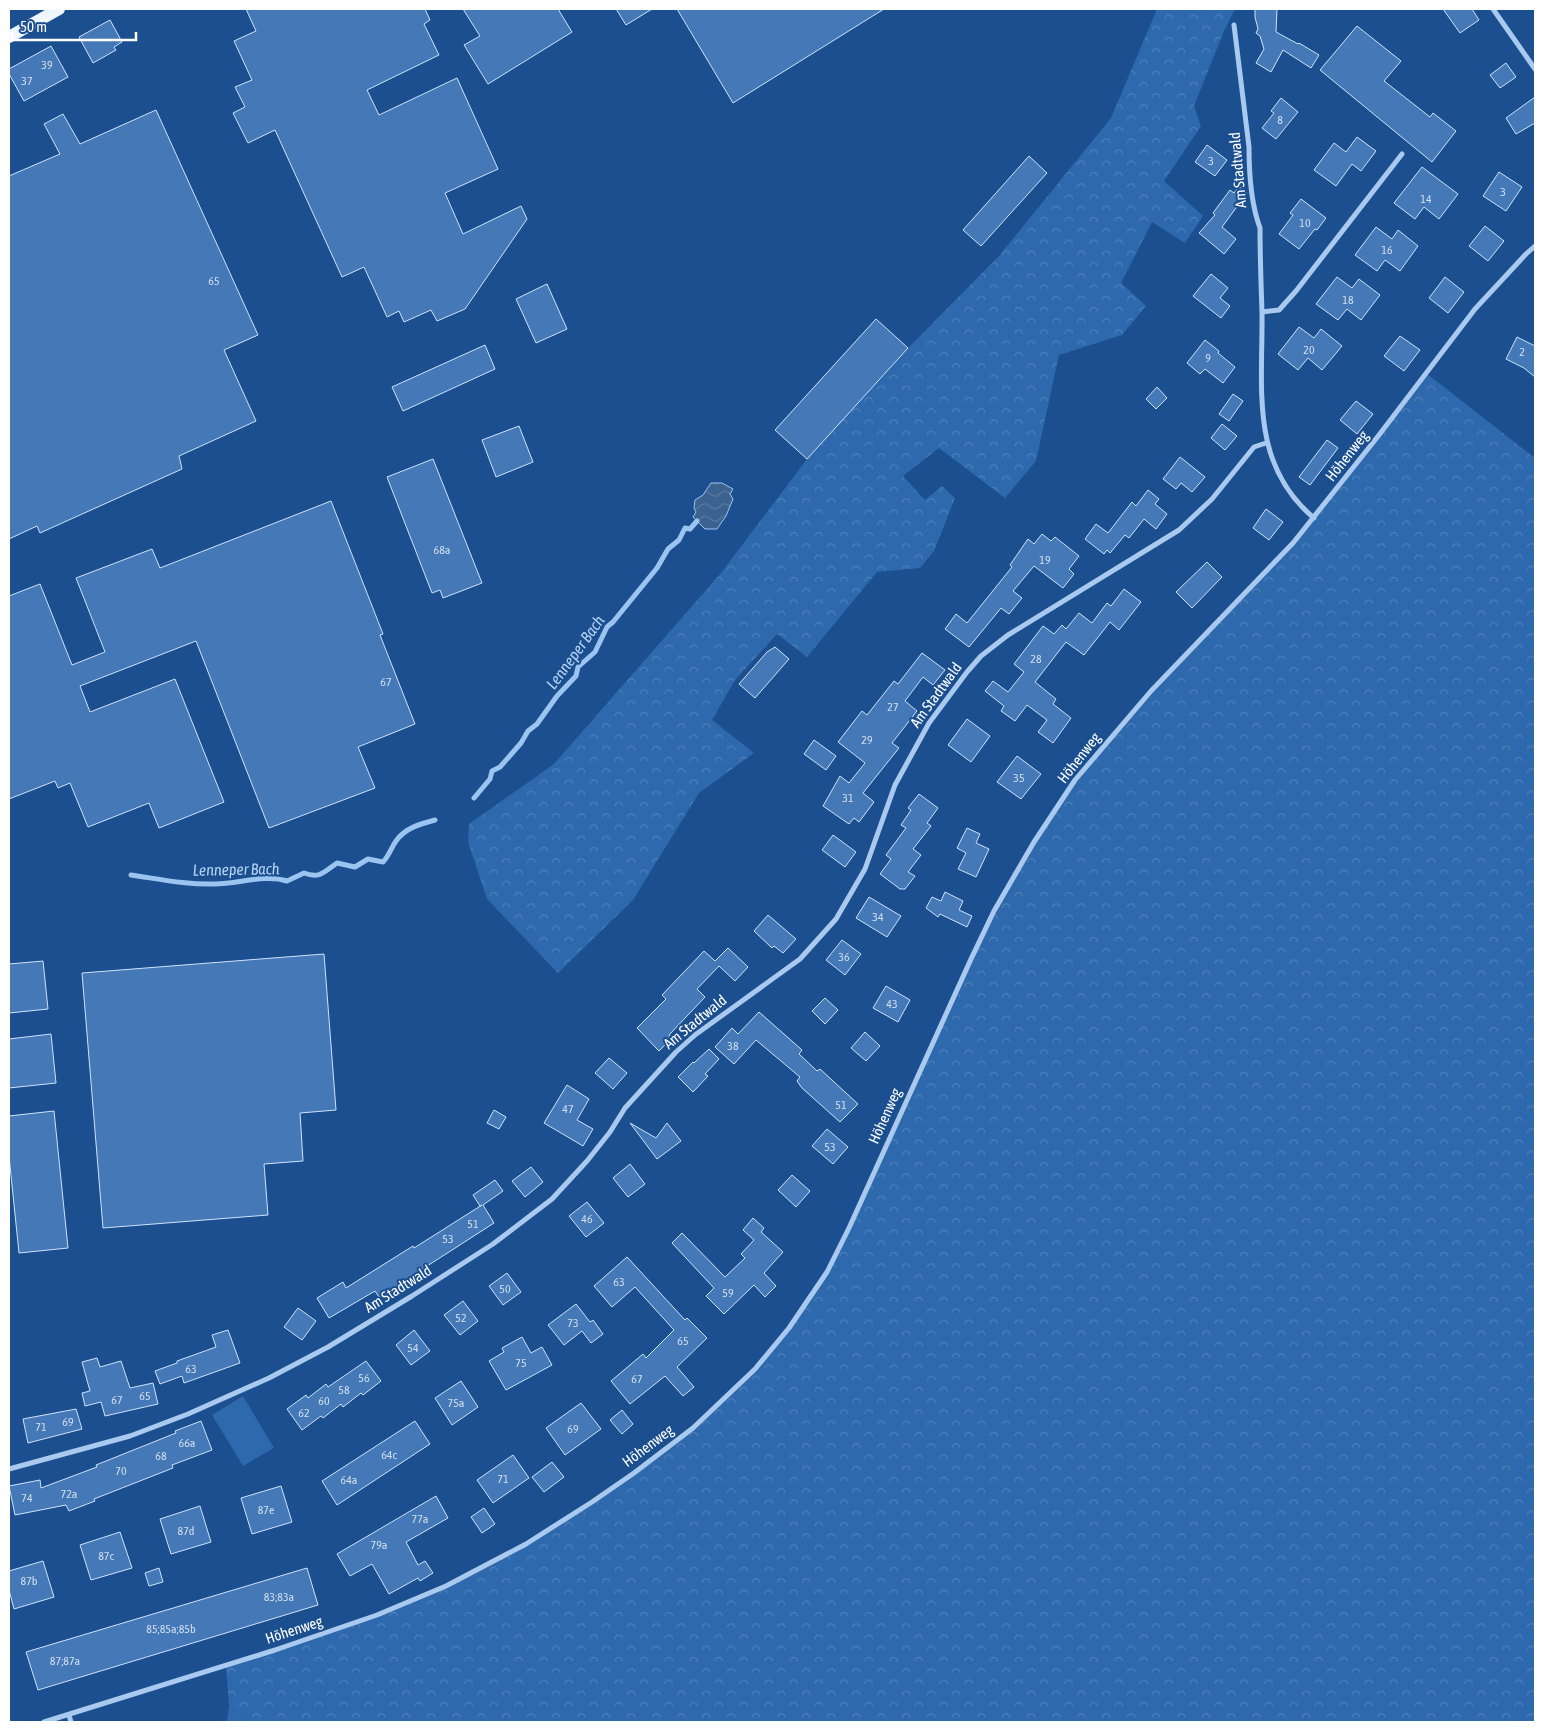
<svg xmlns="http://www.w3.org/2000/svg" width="1544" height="1731" font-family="'Asap Condensed',sans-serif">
<defs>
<pattern id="forest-crowns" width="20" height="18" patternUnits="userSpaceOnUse" patternTransform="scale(1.25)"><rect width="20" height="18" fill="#2e69ad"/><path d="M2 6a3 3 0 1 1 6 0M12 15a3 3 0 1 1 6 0" fill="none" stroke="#4d80b9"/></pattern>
<pattern id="water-waves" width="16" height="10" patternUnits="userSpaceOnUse" patternTransform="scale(1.25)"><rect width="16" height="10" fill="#3c6290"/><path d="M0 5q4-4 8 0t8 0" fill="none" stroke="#597aa1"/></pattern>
</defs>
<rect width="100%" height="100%" fill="#1b4f8f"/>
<path fill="#2e69ad" d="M243,1396l31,52 -31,18 -31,-51z
M229,1706l20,16h-22z"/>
<path fill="url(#forest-crowns)" d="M1157,9h78l-11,22 -30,75 7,20 -37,55 39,35 -18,27 -33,-21 -31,61 25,23 -24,29 -63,20 -23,106 -31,37 -66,-50 -36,28 22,24 17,-14 13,12 -21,53 -14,17 -43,4 -70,85 -30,-23 -42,46 -23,40 42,33 -55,40 -66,107 -75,73 -71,-74 -19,-57 1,-18 85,-60 167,-191 86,-114 101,-111 91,-92 112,-138z
M1426,373l109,85v1264h-1286l-20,-16 -3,-40 113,-37 107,-43 115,-63 132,-95 62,-59 34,-41 34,-49 148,-320 63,-117 41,-62 40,-47 178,-190z"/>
<path fill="url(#water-waves)" stroke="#9cc4f0" d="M711,483h11l11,6 -3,5 3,5 -7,17 -9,13h-12l-12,-12 3,-5 -2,-4 1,-8 8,-5z"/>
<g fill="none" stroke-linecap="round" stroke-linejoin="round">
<path stroke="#9cc4f0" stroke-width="5" d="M474,798l16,-19 2,-8 8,-4 21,-24 7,-12 9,-7 20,-28 19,-20 2,-9 17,-15 12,-25 6,-5 44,-54 11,-19 11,-9 6,-12 5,1 7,-8
M131,875c28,4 56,10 84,9 23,0 50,-10 72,-3l17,-8c16,6 20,-1 33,-10l18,4 13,-8 15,3c6,-6 8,-14 13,-21 9,-13 24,-17 39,-21"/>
</g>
<path fill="#4478b7" stroke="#cfe3fa" d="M246,9h179l5,11 -6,4 15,31 -72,35 12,25 78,-37 41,91 -53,24 18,41 58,-28 6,13 -62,90 -28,12 -6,-11 -27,12 -5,-11 -12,6 -23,-50 -22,10 -67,-147 -27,13 -15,-30 12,-6 -10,-20 17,-7 -18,-39 22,-10z
M463,9h95l14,23 -84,52 -24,-39 16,-9z
M616,9h36l-26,16z
M677,9h207l-151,94z
M1255,9h22l-1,23 22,12 1,-1 20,12 -8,13 -28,-18 -12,22 -15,-9 8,-14 -4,-13 -4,-3 2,-4 -3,-12z
M1443,9h29l7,11 -19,13z
M110,20l12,22 -8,5 2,3 -23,13 -14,-26z
M1357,26l44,35 -17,20 46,36 3,-4 23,18 -24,31 -112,-92z
M51,46l17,31 -44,24 -15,-27v-5z
M1506,63l10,14 -16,11 -10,-13z
M1535,97v26l-19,11 -10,-16z
M1281,98l17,14 -22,27 -14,-11 12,-15 -3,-2z
M156,110l102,225 -34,15 32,71 -77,35 3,13 -142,64 -3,-7 -28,13v-363l51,-22 -16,-30 19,-10 17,30z
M1357,137l19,14 -15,20 -9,-7 -16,22 -22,-16 20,-27 12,9z
M1207,145l20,15 -12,16 -20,-14z
M1029,156l18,17 -66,73 -18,-16z
M1422,167l36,27 -19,25 -15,-12 -9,12 -21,-16z
M1499,172l23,15 -16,24 -23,-15z
M1239,186l8,7 -25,34 14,12 -12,15 -25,-21 16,-18 -2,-2 17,-23 4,3z
M1301,199l25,19 -9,12 -2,-1 -16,20 -20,-15 14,-19 -3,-2z
M1485,226l19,15 -16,20 -19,-15z
M1376,227l16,12 6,-9 20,16 -18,25 -15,-11 -8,11 -22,-16z
M1211,274l17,14 -8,10 10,8 -9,12 -28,-22z
M1337,277l15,11 7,-9 21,16 -19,25 -14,-11 -9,11 -22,-16z
M1445,277l19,15 -16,21 -19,-15z
M547,284l20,45 -31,14 -20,-44z
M876,319l32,29 -101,111 -32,-29z
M1299,327l15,11 7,-9 21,17 -20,24 -14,-12 -10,12 -20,-16z
M1400,336l20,14 -16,21 -20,-15z
M1517,337l18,9v31l-11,-9 -18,-9z
M1205,340l14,11 -1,2 17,14 -12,16 -18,-14 -5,5 -13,-11z
M485,345l10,24 -92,42 -11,-24z
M1157,387l10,11 -11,11 -10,-10z
M1233,394l10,7 -14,20 -10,-7z
M1356,401l17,13 -16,20 -17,-14z
M1222,424l15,12 -12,14 -14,-12z
M519,426l14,36 -37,15 -14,-37z
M1327,440l11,8 -28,37 -11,-8z
M1180,457l25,20 -13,15 -11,-9 -5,6 -13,-10z
M433,459l49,124 -39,15 -3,-8 -8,3 -45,-116z
M1148,490l11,9 -4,5 12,10 -11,15 -12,-10 -15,19 -4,-3 -15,18 -3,-3 -3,4 -19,-15 11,-15 12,9 24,-31 4,4z
M331,501l52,133 -3,1 35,89 -57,23 17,41 -106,40 -73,-187 -116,45 10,26 85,-33 49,123 -65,26 -10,-25 -61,24 -18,-44 -12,5 -3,-7 -46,18v-203l31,-12 32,81 33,-13 -29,-74 76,-29 8,19z
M1266,509l17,13 -14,18 -16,-12z
M1042,534l9,7 4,-4 24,19 -10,13 5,5 -11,14 -29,-22 -21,25 9,7 -13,16 -8,-6 -32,39 -24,-18 11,-15 11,9 45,-56 -2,-2 18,-26 6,5z
M1207,562l15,15 -30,31 -16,-16z
M1124,589l17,13 -22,28 -9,-8 -26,33 -18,-13 -31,40 21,17 -3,5 18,14 -18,25 -15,-11 9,-12 -20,-15 -12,16 -14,-10 3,-5 -19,-15 8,-10 15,11 16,-20 -10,-8 29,-38 11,8 8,-9 4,4 13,-16 13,10 15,-20 4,3z
M775,647l14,12 -34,39 -16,-14 28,-32z
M922,653l23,17 -12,15 -10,-8 -18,24 12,10 -25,32 7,5 -36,45 11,9 -15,20 -5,-4 -5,6 -26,-18 17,-30 9,7 16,-20 -27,-21 24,-31 5,4 27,-34 4,3z
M967,719l23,17 -19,26 -23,-17z
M814,740l22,16 -10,14 -22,-16z
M1017,756l24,18 -20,25 -24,-17z
M919,794l19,14 -11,15 4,3 -18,23 8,6 -13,17 7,4 -10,13h-5l-20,-15 11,-15 -5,-4 20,-27 -5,-3 10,-15 -3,-2z
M967,828l13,6 -4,9 13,6 -13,28 -18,-8 8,-16 -9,-5z
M833,835l23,17 -11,15 -23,-17z
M945,892l18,9 -4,9 13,6 -5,11 -27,-13 -2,3 -12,-9 6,-11 9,4z
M869,897l32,19 -14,21 -31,-19z
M768,915l28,24 -13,14 -9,-7 -2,2 -18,-17z
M842,940l19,14 -16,21 -19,-15z
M728,948l20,19 -13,14 -16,-15 -22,23 8,8 -36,38 3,3 -13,13 -22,-23 29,-29 -4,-4 42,-44 11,10z
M324,954l12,156 -36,3 3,48 -39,3 4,51 -165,13 -21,-255z
M43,961l5,48 -39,4v-49z
M886,986l24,14 -12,22 -25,-14z
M825,998l13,12 -13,14 -13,-13z
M759,1012l43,38 -3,4 18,17 3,-2 38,35 -18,18 -38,-34 -5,-7 3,-4 -44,-37 -22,24 -19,-17 17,-19 6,6z
M865,1032l15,14 -14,15 -15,-13z
M51,1034l5,49 -47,5v-49z
M709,1049l10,10 -14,15 3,2 -15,16 -15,-15 15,-15 1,1z
M609,1058l18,15 -14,16 -18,-16z
M567,1085l22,14 -12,21 16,9 -10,17 -39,-23z
M494,1110l12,7 -7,12 -12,-6z
M54,1111l14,137 -49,5 -10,-97v-40z
M630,1123l26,15 11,-15 14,18 -24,18z
M827,1129l21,18 -15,17 -21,-18z
M630,1164l15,20 -17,13 -15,-19z
M531,1167l12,15 -18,15 -13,-16z
M792,1175l18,16 -14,16 -18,-17z
M495,1180l8,11 -20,14 11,18 -115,74 -4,-6 -46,27 -12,-20 26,-16 3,6 67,-42 1,2 68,-43 -2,1 -7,-11z
M587,1202l17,21 -18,14 -17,-21z
M753,1218l11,10 -3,4 22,20 -19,21 12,13 -11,11 -11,-12 -30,29 -18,-18 8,-8 -42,-45 10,-10 43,44 20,-19 -4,-4 13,-14 -11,-10z
M627,1257l58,63 2,-2 20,20 -30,29 17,20 -11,9 -18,-20 -35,28 -19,-23 32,-27 3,4 28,-28 -39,-43 -23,20 -18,-21z
M507,1273l14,19 -18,13 -14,-19z
M463,1301l15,20 -18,14 -16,-20z
M576,1304l14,18 3,-2 10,14 -12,9 -9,-12 -18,14 -16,-20z
M298,1308l18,13 -14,19 -18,-13z
M228,1330l12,33 -56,20 -2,-7 -22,8 -5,-13 22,-8v-2l39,-14 -4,-12z
M414,1330l16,21 -19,14 -15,-20z
M522,1337l9,16 11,-6 10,18 -46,25 -17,-29 15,-9 -2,-4z
M97,1358l3,9 21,-6 9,27 23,-5 5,21 -53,12 -4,-14 -16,4 -3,-13 8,-2 -8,-29z
M366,1361l15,20 -18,14 -2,-2 -18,14 -2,-3 -18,14 -2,-2 -19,14 -15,-21 19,-14 2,3 18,-14 2,3z
M461,1381l17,26 -26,18 -17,-27z
M581,1403l20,26 -36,26 -19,-27z
M76,1409l6,20 -54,14 -5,-24z
M622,1410l11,14 -11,10 -12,-14z
M201,1421l11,29 -40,15 1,3 -79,31 1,2 -26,10 -3,-6 -51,10 -6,-29 31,-6 1,8 56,-21 -1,-2 80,-32 -1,-2z
M415,1421l15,23 -93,61 -15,-24z
M513,1455l16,23 -36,25 -16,-23z
M552,1462l12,15 -20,15 -12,-15z
M281,1486l11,36 -40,12 -11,-36z
M436,1496l12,22 -42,24 12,23 7,-4 8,12 -13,8 -2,-3 -29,16 -17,-30 -22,12 -13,-22z
M200,1506l11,36 -40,12 -11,-35z
M484,1508l11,16 -13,9 -11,-16z
M120,1532l12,36 -41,12 -11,-35z
M43,1561l11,36 -40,12 -5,-19v-19z
M159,1568l4,14 -14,4 -4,-13z
M307,1568l11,37 -280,85 -12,-38z"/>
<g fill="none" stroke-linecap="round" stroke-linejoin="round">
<path stroke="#a9c9ee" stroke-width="5" d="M1493,9l42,60
M1234,25l15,122c0,26 2,57 11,81 0,28 1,56 2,84 1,75 -13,152 52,206
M1262,312l17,-2 17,-19 106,-137
M9,1469l121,-33 58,-22 81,-36 59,-31 84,-51 81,-52 59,-45 35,-38 23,-29 15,-24 51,-56 19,-17 105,-76 36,-40 29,-50 30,-84 34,-62 38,-51 14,-16 27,-21 171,-105 33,-31 42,-52 12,-4
M69,1715l2,7
M44,1722l231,-72 102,-35 69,-29 80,-42 66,-42 42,-29 59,-45 62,-59 34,-41 38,-56 22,-44 122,-269 23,-48 40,-69 41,-62 76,-89 142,-148 86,-108 96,-126 51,-55 9,-8"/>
<path stroke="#f0f6ff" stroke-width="12" d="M9,37l50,-28"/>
</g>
<g text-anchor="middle" stroke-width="4" stroke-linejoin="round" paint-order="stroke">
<g font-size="12" fill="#d0dded">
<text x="47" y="69">39</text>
<text x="27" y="85">37</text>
<text x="1280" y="124">8</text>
<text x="1211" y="165">3</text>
<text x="1503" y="196">3</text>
<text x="1426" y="203">14</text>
<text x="1305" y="227">10</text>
<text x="1387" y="254">16</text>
<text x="214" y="285">65</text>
<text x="1348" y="304">18</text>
<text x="1309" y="354">20</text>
<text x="1522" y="356">2</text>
<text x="1208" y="362">9</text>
<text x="442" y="554">68a</text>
<text x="1045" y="564">19</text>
<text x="1036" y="663">28</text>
<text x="386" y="686">67</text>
<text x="893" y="711">27</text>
<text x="867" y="744">29</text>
<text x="1019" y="782">35</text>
<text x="848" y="802">31</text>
<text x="878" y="921">34</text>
<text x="844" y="961">36</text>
<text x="892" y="1008">43</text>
<text x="733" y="1050">38</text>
<text x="841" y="1109">51</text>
<text x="568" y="1113">47</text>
<text x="830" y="1151">53</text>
<text x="587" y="1223">46</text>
<text x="473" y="1228">51</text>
<text x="448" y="1243">53</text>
<text x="619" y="1286">63</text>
<text x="505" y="1293">50</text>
<text x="728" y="1297">59</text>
<text x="461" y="1322">52</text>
<text x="573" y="1327">73</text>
<text x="683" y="1345">65</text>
<text x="413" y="1352">54</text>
<text x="521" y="1367">75</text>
<text x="191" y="1373">63</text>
<text x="364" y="1382">56</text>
<text x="637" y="1383">67</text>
<text x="344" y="1394">58</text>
<text x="145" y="1400">65</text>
<text x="117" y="1404">67</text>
<text x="324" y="1405">60</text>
<text x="456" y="1407">75a</text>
<text x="304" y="1417">62</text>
<text x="68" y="1426">69</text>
<text x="41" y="1431">71</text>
<text x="573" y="1433">69</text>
<text x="187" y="1447">66a</text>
<text x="389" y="1459">64c</text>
<text x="161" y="1460">68</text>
<text x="121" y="1475">70</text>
<text x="503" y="1483">71</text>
<text x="349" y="1484">64a</text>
<text x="69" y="1498">72a</text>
<text x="27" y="1502">74</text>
<text x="266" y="1514">87e</text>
<text x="420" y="1523">77a</text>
<text x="186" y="1535">87d</text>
<text x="379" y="1549">79a</text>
<text x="106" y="1560">87c</text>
<text x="29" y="1585">87b</text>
<text x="279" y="1601">83;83a</text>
<text x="171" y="1633">85;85a;85b</text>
<text x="65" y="1665">87;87a</text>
</g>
<g font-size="15" fill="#fff" stroke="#1b4f8f">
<text transform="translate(1238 170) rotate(-95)" y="5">Am Stadtwald</text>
<text transform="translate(1347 456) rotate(-52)" y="5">Höhenweg</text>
<text transform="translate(936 695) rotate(-54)" y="5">Am Stadtwald</text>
<text transform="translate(1079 758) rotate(-52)" y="5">Höhenweg</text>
<text transform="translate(695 1022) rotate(-39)" y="5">Am Stadtwald</text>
<text transform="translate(885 1116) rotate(-66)" y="5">Höhenweg</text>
<text transform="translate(398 1289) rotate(-32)" y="5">Am Stadtwald</text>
<text transform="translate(648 1446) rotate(-37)" y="5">Höhenweg</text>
<text transform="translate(294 1630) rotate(-18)" y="5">Höhenweg</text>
</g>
<g font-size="16" font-style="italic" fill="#b5d3f5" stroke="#1b4f8f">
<text transform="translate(575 652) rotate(-54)" y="6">Lenneper Bach</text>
<text transform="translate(236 869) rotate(-1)" y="6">Lenneper Bach</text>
</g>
</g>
<rect width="1544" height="1731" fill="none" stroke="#ffffff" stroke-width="20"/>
<path d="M12 32v8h124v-8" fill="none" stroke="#ffffff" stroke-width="2.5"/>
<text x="20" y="32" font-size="15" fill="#ffffff" stroke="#1b4f8f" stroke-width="4" paint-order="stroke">50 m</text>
</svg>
